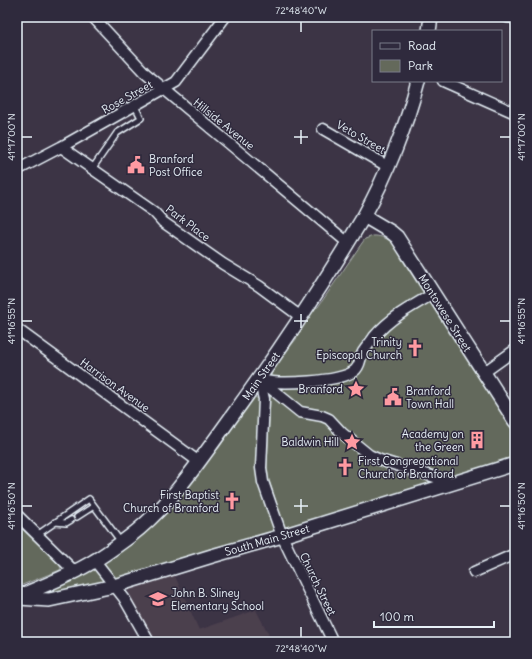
<svg xmlns="http://www.w3.org/2000/svg" width="532" height="659" font-family="Delius,sans-serif">
<rect width="100%" height="100%" fill="#3c3445"/>
<filter id="ink" filterUnits="userSpaceOnUse"><feTurbulence type="fractalNoise" baseFrequency=".025" numOctaves="2"/><feDisplacementMap in="SourceGraphic" scale="8" xChannelSelector="R" yChannelSelector="G"/><feConvolveMatrix kernelMatrix="1 2 1 2 8 2 1 2 1" color-interpolation-filters="sRGB"/></filter>
<g filter="url(#ink)">
<path fill="#4c3f4e" d="M174,574l25,56 57,-20 13,25 -8,5 1,2h-112l-23,-54z"/>
<path fill="#64695b" stroke="#a6adaa" d="M373,236c11,-1 29,9 28,22l114,177v22l-3,2 -57,19 -80,-25 -11,-7 -20,-18 -12,-12 -29,-9 -19,-15 -13,-18 -1,-2 27,-34 -1,-5 18,-25 4,-1 44,-64 3,-4z
M272,396l21,17 12,5 22,3 37,35 28,17 21,5 5,-3 15,6 1,2 -146,46 -4,-2 -16,-50 -1,-10 3,-70z
M252,397h3l5,3 -1,33 15,99 -159,47 -68,17 -3,-3 1,-1c17,-8 34,-15 50,-23 47,-26 90,-73 118,-118l5,-2 28,-41 2,-7z
M17,524l42,40 2,4 -1,2 -43,17z"/>
<g fill="none" stroke-linecap="round" stroke-linejoin="round">
<g stroke="#e8f1f8" stroke-width="8">
<path id="lane" d="M92,169l25,-36 24,-15 -6,-12
M77,517l17,-11
M55,522l11,1 5,-3
M37,535l52,-36 32,43"/>
</g>
<g stroke="#e8f1f8" stroke-width="13">
<path id="street" d="M93,17l52,56 203,170
M507,17l8,1
M443,81l72,32
M323,129l64,37
M61,147l93,65 9,10 60,42 36,22 42,31
M17,170l44,-23 115,-65 49,-65
M17,329l182,133
M483,373l32,-23
M259,379l5,20 -3,69 2,14 19,54 51,106
M259,379l41,33 22,4 7,3 13,14 27,22 11,5 58,18 8,3 3,4
M261,380c18,5 79,2 93,-9 7,-5 5,-12 9,-19 3,-5 8,-10 11,-15 16,-19 38,-31 59,-43
M17,515l58,57
M95,561l29,37 25,44
M474,572l41,-18"/>
</g>
<g stroke="#e8f1f8" stroke-width="16">
<path id="secondary" d="M429,31l2,-14
M364,216l27,16 6,5 118,184
M17,597c26,-11 53,-21 77,-36 12,-7 24,-16 35,-24 40,-30 69,-74 98,-114 49,-67 95,-136 137,-207 22,-39 43,-92 54,-135
M19,598l30,2 65,-14 98,-30 70,-20 233,-72"/>
</g>
<use href="#lane" stroke="#2f2a3d" stroke-width="5"/>
<use href="#street" stroke="#2f2a3d" stroke-width="10"/>
<use href="#secondary" stroke="#2f2a3d" stroke-width="13"/>
</g>
</g>
<path fill="none" stroke="#e8f1f8" stroke-width="1.5" d="M301,22v10M301,130v14M22,137h10M294,137h14M500,137h10M301,314v14M22,321h10M294,321h14M500,321h10M301,499v14M22,506h10M294,506h14M500,506h10M301,627v10"/>
<defs>
<g id="civic-bare" transform="scale(1.38)"><path d="M-.6-6.5H3V-4.5H.6V-3L4-1V1h2V6H-6V1h2V-1L-.6-3ZM-1.2 2.5V6h2.4V2.5Z" fill="#ff9aa2" stroke="#2f2a3d" stroke-width="2.5" paint-order="stroke"/></g>
<g id="church-bare" transform="scale(1.38)"><path d="M-1.2-6h2.4v3.5h3.3v2.4h-3.3V6h-2.4V-.1h-3.3v-2.4h3.3Z" fill="#ff9aa2" stroke="#2f2a3d" stroke-width="2.5" paint-order="stroke"/></g>
<g id="sight-bare" transform="scale(1.38)"><path d="M0-6L1.8-2.2L6-1.7L2.9 1.2L3.7 5.4L0 3.3L-3.7 5.4L-2.9 1.2L-6-1.7L-1.8-2.2Z" fill="#ff9aa2" stroke="#2f2a3d" stroke-width="2.5" paint-order="stroke"/></g>
<g id="building-bare" transform="scale(1.38)"><path d="M-4-6H4V6H1V3H-1V6H-4ZM-2.5-4.3h1.7v1.8h-1.7ZM.8-4.3h1.7v1.8H.8ZM-2.5-1h1.7V.8h-1.7ZM.8-1h1.7V.8H.8Z" fill="#ff9aa2" stroke="#2f2a3d" stroke-width="2.5" paint-order="stroke"/></g>
<g id="school-bare" transform="scale(1.38)"><path d="M0-5L7-2L0 1L-7-2ZM-4 1L0 2.5L4 1V4Q0 6-4 4Z" fill="#ff9aa2" stroke="#2f2a3d" stroke-width="2.5" paint-order="stroke"/></g>
</defs>
<g fill-rule="evenodd">
<use href="#civic-bare" x="136" y="165"/>
<use href="#church-bare" x="415" y="348"/>
<use href="#sight-bare" x="356" y="389"/>
<use href="#civic-bare" x="393" y="397"/>
<use href="#building-bare" x="477" y="440"/>
<use href="#sight-bare" x="352" y="442"/>
<use href="#church-bare" x="345" y="467"/>
<use href="#church-bare" x="232" y="501"/>
<use href="#school-bare" x="158" y="599"/>
</g>
<g text-anchor="middle" stroke-width="3" stroke-linejoin="round" paint-order="stroke">
<g font-size="11" fill="#e8f1f8" stroke="#2f2a3d">
<text transform="translate(127 97) rotate(-29)" y="4">Rose Street</text>
<text transform="translate(224 124) rotate(39)" y="4">Hillside Avenue</text>
<text transform="translate(361 137) rotate(30)" y="4">Veto Street</text>
<text transform="translate(188 223) rotate(37)" y="4">Park Place</text>
<text transform="translate(445 313) rotate(58)" y="4">Montowese Street</text>
<text transform="translate(261 376) rotate(-55)" y="4">Main Street</text>
<text transform="translate(115 385) rotate(36)" y="4">Harrison Avenue</text>
<text transform="translate(267 540) rotate(-16)" y="4">South Main Street</text>
<text transform="translate(318 584) rotate(64)" y="4">Church Street</text>
</g>
<g font-size="11" fill="#e8f1f8" stroke="#2f2a3d" text-anchor="end">
<text x="149" y="163" text-anchor="start">Branford<tspan x="149" dy="13">Post Office</tspan></text>
<text x="402" y="346">Trinity<tspan x="402" dy="13">Episcopal Church</tspan></text>
<text x="343" y="393">Branford</text>
<text x="406" y="395" text-anchor="start">Branford<tspan x="406" dy="13">Town Hall</tspan></text>
<text x="464" y="438">Academy on<tspan x="464" dy="13">the Green</tspan></text>
<text x="339" y="446">Baldwin Hill</text>
<text x="358" y="465" text-anchor="start">First Congregational<tspan x="358" dy="13">Church of Branford</tspan></text>
<text x="219" y="499">First Baptist<tspan x="219" dy="13">Church of Branford</tspan></text>
<text x="171" y="597" text-anchor="start">John B. Sliney<tspan x="171" dy="13">Elementary School</tspan></text>
</g>
</g>
<rect width="532" height="659" fill="none" stroke="#2f2a3d" stroke-width="44"/>
<rect x="372" y="30" width="130" height="52" fill="#2f2a3d" stroke="#797a88"/>
<rect x="380" y="43" width="20" height="6" fill="#2f2a3d" stroke="#797a88"/>
<text x="408" y="50" font-size="12" fill="#e8f1f8">Road</text>
<rect x="380" y="60" width="20" height="12" fill="#64695b" stroke="#797a88"/>
<text x="408" y="70" font-size="12" fill="#e8f1f8">Park</text>
<path d="M374 621v6h120v-6" fill="none" stroke="#e8f1f8" stroke-width="2"/>
<text x="380" y="621" font-size="12" fill="#e8f1f8" stroke="#2f2a3d" stroke-width="3" paint-order="stroke">100 m</text>
<rect x="22" y="22" width="488" height="615" fill="none" stroke="#e8f1f8" stroke-width="1.5"/>
<g font-size="10" text-anchor="middle" fill="#e8f1f8">
<text x="301" y="14">72°48'40"W</text>
<text transform="translate(11 137) rotate(-90)" y="4">41°17'00"N</text>
<text transform="translate(521 137) rotate(-90)" y="4">41°17'00"N</text>
<text transform="translate(11 321) rotate(-90)" y="4">41°16'55"N</text>
<text transform="translate(521 321) rotate(-90)" y="4">41°16'55"N</text>
<text transform="translate(11 506) rotate(-90)" y="4">41°16'50"N</text>
<text transform="translate(521 506) rotate(-90)" y="4">41°16'50"N</text>
<text x="301" y="652">72°48'40"W</text>
</g>
</svg>
